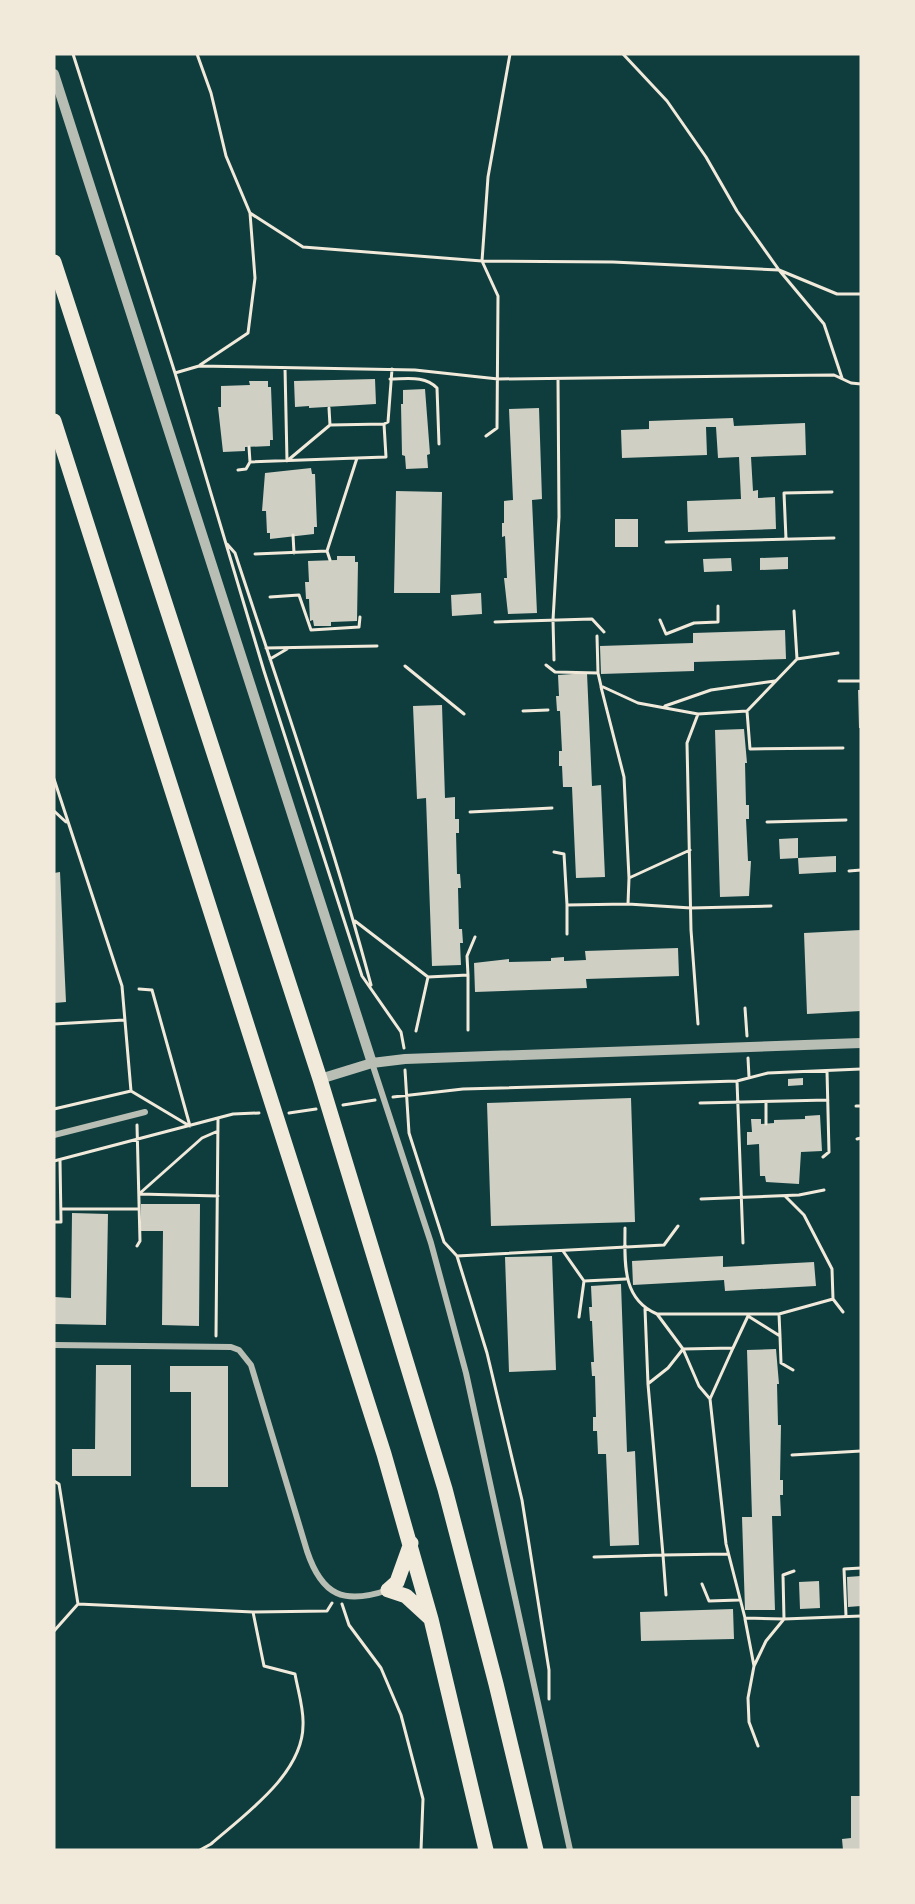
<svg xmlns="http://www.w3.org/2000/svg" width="915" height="1904" font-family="'DejaVu Sans',sans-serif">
<rect width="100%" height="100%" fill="#0f3d3e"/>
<path fill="#cfcfc3" d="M375,379l1,25 -67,4v-2l-14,1 -1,-26z
M249,381h19v6h3l2,53h-3v6l-25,1v4l-22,1 -5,-45h3v-21l29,-1z
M425,389l5,65 -3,1 1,13 -22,1 -1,-13 -3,-1 -1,-51h2v-14z
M539,408l3,91 -10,1 5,113 -29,1 -4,-36h3l-2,-42 -3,1v-14h2v-22l9,-1 -4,-91z
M733,418l1,8 71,-3 1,32 -55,2 2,34 5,-1v8l17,-1 1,32 -88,3 -1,-31 54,-2 -2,-42 -21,1 -2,-31h-10l1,28 -85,3 -1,-28 28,-1v-8z
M311,468l1,6h3l2,53h-3v7l-44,5v-6h-3l-1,-22h-4l3,-38z
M396,491l46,1 -2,101h-46z
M615,519h23v28h-23z
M337,556h18v6h3l-1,59 -26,1v4h-17l-1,-6 -3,1 -1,-22h-3l-1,-17h4l-1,-21 29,-1z
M788,557v12l-28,1v-12z
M731,558l1,13 -28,1 -1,-13z
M481,593l1,21 -30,2 -1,-21z
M785,630l1,29 -92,3v9l-93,3 -1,-28 93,-3v-10z
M587,673l5,113 9,-1 4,92 -29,1 -4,-91h-9l-1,-21h-3v-15h3l-2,-40h-3l-1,-15h3l-1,-21z
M858,690h3v38h-2z
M442,705l3,93 10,-1v22h4v14h-3l1,41h3l1,14h-3l1,41h3l1,14h-3l1,22 -29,1 -6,-168 -9,1 -4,-93z
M744,729l3,34h-2l1,42h3v14h-3l2,42h3l-2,35 -29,1 -5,-167z
M798,838v20l-18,1 -1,-20z
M836,856v16l-37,2 -1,-16z
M60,872l6,130 -12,1v-130z
M861,930v81l-54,3 -3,-81z
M678,948l1,28 -93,3 1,9 -112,4 -1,-29 35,-4v3l42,-1v-3l13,-1v4l22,-1 -1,-9z
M803,1078v7l-15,1v-7z
M631,1098l4,124 -144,4 -4,-123z
M820,1115l2,36 -21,1 -2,32 -33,-2 -1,-6h-5l-1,-32 -12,1v-13h5l-1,-13h10v5l13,-1v-3l31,-1v-3z
M141,1204h59l-1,122 -37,-1 1,-94h-22z
M72,1213l36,1 -2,111 -52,-1v-27l17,1z
M552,1256l4,114 -47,2 -4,-115z
M723,1256v11l91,-5 2,24 -91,5 -1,-11 -91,5 -1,-24z
M621,1284l6,168 8,-1 4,94 -29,1 -4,-92h-8l-1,-23h-4v-14h3l-1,-41h-3l-1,-14h3l-2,-41h-2l-1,-14h3l-1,-21z
M776,1349l3,35h-2l1,41h3l-1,55h3v15h-3l1,21h-9l3,94h-30l-3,-93h10l-5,-167z
M96,1365h35v111h-59v-27h23z
M170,1366h58v121h-37v-95h-21z
M861,1576v30l-13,1 -1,-30z
M819,1581l1,27 -20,1 -1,-27z
M733,1609l1,30 -93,2 -1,-29z
M851,1796h10v54h-18l-1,-11 9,-1z"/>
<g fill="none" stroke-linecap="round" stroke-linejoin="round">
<path stroke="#f1e9da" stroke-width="3" d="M73,54l102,319 89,298 98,305 39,56 3,16
M197,54l14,39 15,63 24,57 53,34 179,14 131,1 166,8 58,24h24
M623,54l44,47 39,56 31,54 42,59 45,54 18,54
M200,365l48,-32 7,-55 -5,-65
M285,368l2,93
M175,373l24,-7 216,4 83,9 336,-4 17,8 10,1
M390,379c16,0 35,-4 47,9l2,56
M384,424l4,-2 4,-53
M330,425l54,-1 2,33 -29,1
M486,436l11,-8 1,-132 -16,-35 6,-84 22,-123
M249,447l1,15
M287,461l43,-36 -1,-17
M238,470l8,-1 4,-7 107,-4 -30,93 -72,3
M293,535l1,18
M786,539l-2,-46 48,-1
M666,542l168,-4
M227,544l8,9c47,143 97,286 136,432
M327,551l3,9
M270,597l29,-2 12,35 48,-3 1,-10
M660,620l6,14 28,-11 24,-1v-16
M495,622l97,-3 12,13
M597,636l1,37
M266,648l111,-2
M270,659l17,-10
M797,659l41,-6
M554,660l-1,-40 6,-103 -1,-138
M546,665l9,7 43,1 3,13 37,17 60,11 49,-3 50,-52 -3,-48
M405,666l59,48
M839,681h22
M601,687l23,90 5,101
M665,706l46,-16 64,-9
M523,711l25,-1
M747,711l3,38 93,-1
M54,779l68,207 9,105
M54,811l12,11
M470,812l82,-4
M767,822l79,-2
M554,852l10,2 3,51
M849,871l12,-1
M628,904l63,4 80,-2
M355,921l73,56 -12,54
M567,934v-29l61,-1 1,-26 61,-28
M468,975v55
M428,977l40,-2 -1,-19 8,-19
M139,989l13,1 38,136
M745,1008l2,28
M54,1024l70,-4
M698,1024l-7,-94 -4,-187 11,-29
M748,1058l1,19
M405,1070l4,63 35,109 13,14 30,97 35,147 27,170v29
M737,1081l6,162
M393,1097l70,-8 274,-8 31,-8 93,-4
M766,1102v22
M700,1103l128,-3
M343,1105l32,-5
M856,1106h5
M54,1109l77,-18 57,34
M289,1113l27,-4
M137,1125l3,116 -3,5
M857,1139l4,-1
M823,1157l6,-5 -2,-81
M54,1161l179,-47 26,-1
M139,1194l63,-56 16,-7
M139,1194l79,2
M785,1196l19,19 28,54 1,30
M701,1199l98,-4 25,-5
M62,1209h77
M54,1222h7l-1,-62
M625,1228c0,33 -4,71 32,86h122l54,-15 10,13
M563,1251l21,30 42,-2
M457,1256l207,-11 14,-19
M657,1314l26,35 50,-1 15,-32 32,20 1,27 12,7
M779,1314l1,22
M579,1317l5,-36
M216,1336l2,-217
M733,1348l-23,51 16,145 19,74 39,1 -1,-44 11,-4
M649,1383l19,-15 15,-19 16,37 11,13
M792,1455l69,-4
M54,1481l5,3 19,120
M594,1557l69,-2 -15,-171 -3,-75
M702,1584l7,17 30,-1
M666,1595l-3,-40 65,-1
M342,1604l7,21 32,43 20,47 22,84 -2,51
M846,1616l-2,-47 17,-1
M745,1619l9,47 -6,32 1,24 9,24
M54,1631l24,-27 175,8 74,-1 5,-8
M754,1666l12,-25 18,-22 77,-3
M200,1850l11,-6c33,-29 92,-70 92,-119 1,-16 -5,-34 -8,-51l-31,-8 -11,-54"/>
<path stroke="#b8beb3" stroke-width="6" d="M372,1063l59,180 35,130 104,477
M54,1135l91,-23
M54,1345l177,2 8,3 12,15 56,186c15,45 37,54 81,39"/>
<path stroke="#b8beb3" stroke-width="10" d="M54,74l318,989
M320,1079l52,-16 33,-4 456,-16"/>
<path stroke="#f1e9da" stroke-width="15" d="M54,262l266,817 125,410 51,195 40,166
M54,421l330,1033 47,165 55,231
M388,1590l9,-8 14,-39
M388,1590l18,6 25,23"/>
</g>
<rect width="915" height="1904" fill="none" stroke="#f1e9da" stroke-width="111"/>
</svg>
